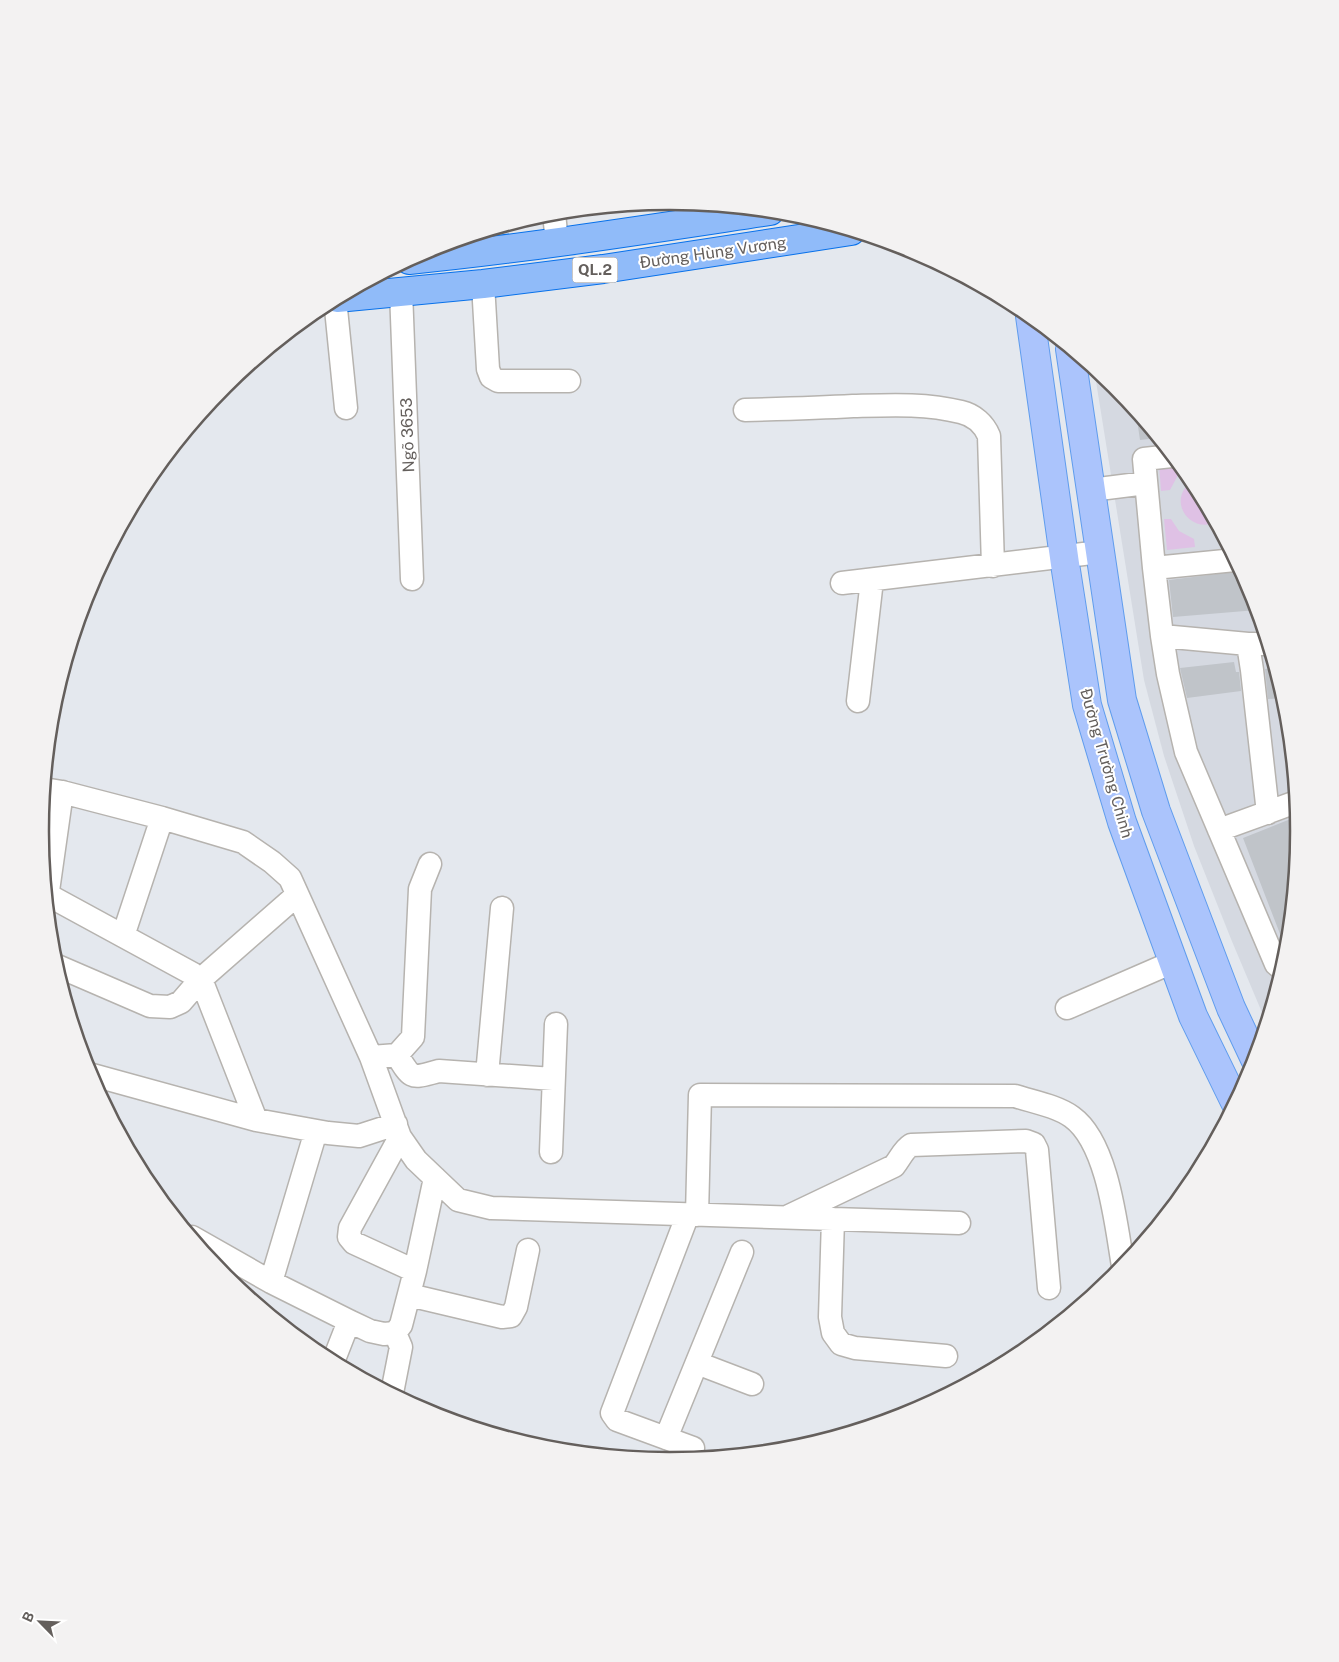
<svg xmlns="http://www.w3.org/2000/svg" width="1339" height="1662" font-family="'Public Sans',sans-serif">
<rect width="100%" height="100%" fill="#e4e8ee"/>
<path fill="#d5d9e1" d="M1094,369l21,17 78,96 58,108 36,118 12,123 -12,123 -21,68 -35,-83 -37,-93 -30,-90 -20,-76z"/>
<path fill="#dfc1e5" d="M1177,462l7,8 -6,5 -8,15 -9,1 -2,-27z
M1193,481v1l22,41c-29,10 -48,-26 -22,-42z
M1164,519h7l8,12 15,8 1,8 -28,3z"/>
<path fill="#c0c4c9" d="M1136,413l13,15 8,10 -17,2z
M1241,571l10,19 6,20 -84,7 -4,-37z
M1234,662l2,10h3l2,19 -54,7 -7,-30z
M1275,668l9,30 -16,1 -3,-30z
M1298,816l1,15 -12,121 -44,-114z"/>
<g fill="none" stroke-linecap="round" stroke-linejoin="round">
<g stroke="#b6b3af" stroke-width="25">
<path id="minor" d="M554,213l3,30
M483,284l5,85 3,8 7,4h71
M401,291l11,288
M335,299l11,109
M745,410c36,-1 72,-2 108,-4 36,-1 72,-3 108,6 13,3 23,12 28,24l4,130
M1172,456l-28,3 10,109 8,68 6,38 18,78 90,212 6,5
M1091,490l55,-7
M1154,568l81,-8
M842,583l258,-31
M1162,636l86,8h19
M1248,644l4,26 16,143
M858,701l14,-121
M44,789l18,3 100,26 81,24 29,20 18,16 81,179 29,80 16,23 42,40 33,8 468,15
M1219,830l77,-28
M46,894l147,80 11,13 52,133
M47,898l15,-106
M123,936l39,-118
M55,965l95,41 20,1 11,-5 19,-22 97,-85
M1067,1008l106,-46
M397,1055c16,26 14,23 42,16l114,8
M371,1057l26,-2 16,-18 7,-148 10,-25
M89,1074l167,46 72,13 31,3 37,-12
M487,1075l15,-167
M400,1137l-50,91 -1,9 5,6 61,28
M551,1152l5,-128
M688,1214l-76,199 5,7 76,28
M697,1215l3,-120 315,1c19,6 42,10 57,21 36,26 44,108 51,149
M789,1216l105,-50c6,-7 9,-16 17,-21l115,-4 8,3 3,6 12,138
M833,1219l-3,98 3,16 8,11 14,4 91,8
M192,1237l79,45 78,39 21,10 14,3 11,-1 6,-8 14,-54 20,-93
M271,1282l45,-151
M409,1295l93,22 9,-1 5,-9 12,-57
M333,1362l16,-41
M697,1363l55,21
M392,1393l9,-46 -6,-14
M666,1438l76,-186"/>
</g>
<g stroke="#5f9ced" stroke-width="30">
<path id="major" d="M1030,316l35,248 22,141 35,117 71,194 42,86
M1070,349l52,351 34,111 75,197 24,51"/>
</g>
<g stroke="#0871ea" stroke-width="30">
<path id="highway" d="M409,260c121,-12 241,-31 361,-49
M337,298l146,-14 120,-15 248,-38"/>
</g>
<use href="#minor" stroke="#fff" stroke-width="22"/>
<use href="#major" stroke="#abc4fc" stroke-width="28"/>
<use href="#highway" stroke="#90bbf9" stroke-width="28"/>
</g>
<g text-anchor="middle" stroke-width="4" stroke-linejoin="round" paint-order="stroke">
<rect fill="#fff" stroke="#928f8d" stroke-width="1" x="572.5" y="257.5" width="45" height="25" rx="4"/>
<g font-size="15" font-weight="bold" fill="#645f5c">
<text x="595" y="275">QL.2</text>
</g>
<g font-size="16" fill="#645f5c" stroke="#fff">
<text transform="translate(713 252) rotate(-8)" y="6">Đường Hùng Vương</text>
<text transform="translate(407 435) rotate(-92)" y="6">Ngõ 3653</text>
<text transform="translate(1107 763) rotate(74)" y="6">Đường Trường Chinh</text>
</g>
</g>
<path d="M0 0H1339V1662H0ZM669 210H670A620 620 0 0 1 1290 830V832A620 620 0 0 1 670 1452H669A620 620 0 0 1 49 832V830A620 620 0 0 1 669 210Z" fill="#f3f2f2" fill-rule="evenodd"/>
<path fill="none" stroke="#645f5c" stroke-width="2.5" d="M669 210H670A620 620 0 0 1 1290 830V832A620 620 0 0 1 670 1452H669A620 620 0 0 1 49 832V830A620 620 0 0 1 669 210Z"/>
<g transform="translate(40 1622) rotate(294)" stroke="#ffffff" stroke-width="4" paint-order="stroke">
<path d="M0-4L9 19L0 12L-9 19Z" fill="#645f5c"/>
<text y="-8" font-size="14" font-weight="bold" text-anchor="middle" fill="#645f5c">B</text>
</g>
</svg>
